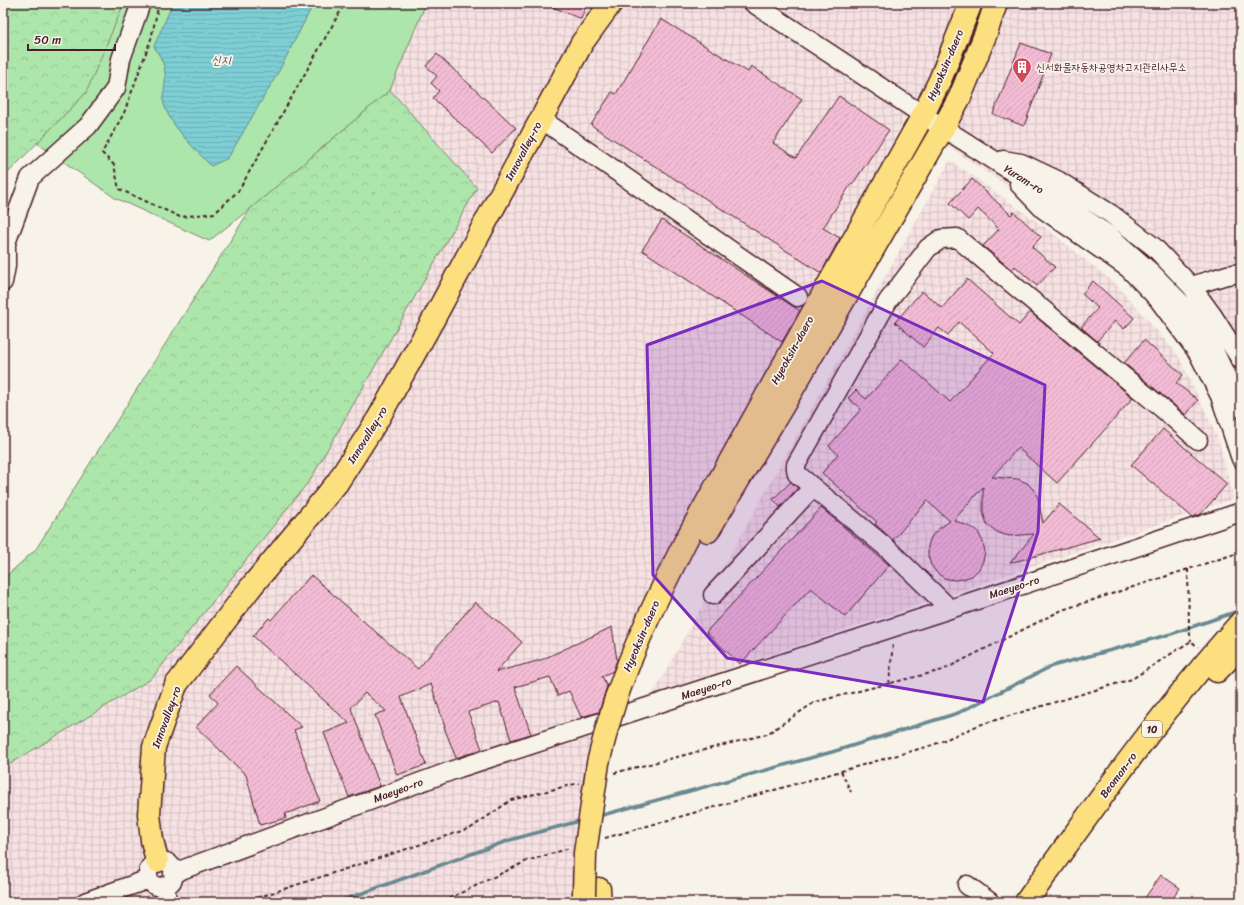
<svg xmlns="http://www.w3.org/2000/svg" width="1244" height="905" font-family="Sriracha,'Poor Story',sans-serif">
<defs>
<pattern id="industrial-grid" width="8" height="8" patternUnits="userSpaceOnUse"><rect width="8" height="8" fill="#f6e2e2"/><path d="M0 4h8M4 0v8" fill="none" stroke="#d4c1c2"/></pattern>
<pattern id="forest-crowns" width="20" height="18" patternUnits="userSpaceOnUse"><rect width="20" height="18" fill="#ade6ab"/><path d="M2 6a3 3 0 1 1 6 0M12 15a3 3 0 1 1 6 0" fill="none" stroke="#96c593"/></pattern>
<pattern id="water-rules" width="6" height="5" patternUnits="userSpaceOnUse"><rect width="6" height="5" fill="#7dcfd5"/><path d="M0 2.5h6" fill="none" stroke="#6eb1b7"/></pattern>
<pattern id="building-hatch" width="6" height="6" patternUnits="userSpaceOnUse"><rect width="6" height="6" fill="#f3bcd5"/><path d="M-1 1l2-2M0 6l6-6M5 7l2-2" fill="none" stroke="#d2a1b7"/></pattern>
</defs>
<rect width="100%" height="100%" fill="#f7f3e8"/>
<filter id="ink" filterUnits="userSpaceOnUse"><feTurbulence type="fractalNoise" baseFrequency=".025" numOctaves="2"/><feDisplacementMap in="SourceGraphic" scale="8" xChannelSelector="R" yChannelSelector="G"/><feConvolveMatrix kernelMatrix="1 2 1 2 8 2 1 2 1" color-interpolation-filters="sRGB"/></filter>
<g filter="url(#ink)">
<path fill="url(#industrial-grid)" d="M426,3h815v423l-83,-127 -96,-77 -157,-104 -308,620 -19,164h-575v-134l148,-89 326,-491 -87,-98z
M950,160l96,68 71,57 61,70 40,83 16,61 -581,195z"/>
<path fill="url(#forest-crowns)" stroke="#7c826b" d="M3,3h122l-32,83 -90,92z
M390,90l87,98 -167,292 -159,199 -148,89v-189l33,-30 215,-341z"/>
<path fill="#ade6ab" stroke="#7c826b" d="M124,3h302l-36,87 -139,118 -42,33 -94,-43 -78,-55 49,-50z"/>
<path fill="url(#water-rules)" stroke="#698991" d="M173,3h141l-35,68 -51,87 -17,8c-15,-16 -46,-45 -48,-67 0,-5 2,-11 2,-16 1,-17 -3,-23 -11,-37z"/>
<g fill="none" stroke-linecap="round" stroke-linejoin="round">
<path stroke="#698991" stroke-width="3.5" d="M599,816l233,-64 126,-39 94,-47 119,-32 70,-24
M338,902l172,-62 73,-20"/>
</g>
<path fill="url(#building-hatch)" stroke="#4a1f2b" d="M543,3h44l-6,16z
M661,19l87,53 3,-6 51,33 -29,44 23,15 43,-62 50,34 -37,55 -1,-1 -28,44 17,10 -19,35 -230,-148 21,-33 4,2z
M1021,43l30,11 -27,72 -31,-12z
M437,54l79,74 -24,25 -59,-55 6,-7 -8,-8 6,-7 -11,-10z
M972,179l39,36 3,-3 27,25 -9,10 23,20 -18,19 -22,-20 -3,4 -29,-24 16,-17 -21,-20 -10,11 -18,-17z
M662,220l138,91 -18,31 -140,-92z
M967,279l52,46 11,-13 103,86 -76,85 -39,-35 -26,29 26,2 9,4 7,7 4,8 5,25 16,-19 41,34 -90,25 24,-29 -25,2 -10,-3 -12,-8 -4,-13v-25l-29,33 23,10 6,12 2,10 -2,9 -4,8 -7,7 -9,3 -9,1 -10,-2 -8,-6 -5,-7 -3,-9v-10l3,-9 6,-7 13,-9 -23,-20 -34,39 -18,-16 2,-2 -55,-49 16,-19 -9,-8 32,-37 -13,-11 8,-8 10,9 36,-40 48,43 44,-49 -35,-31 -11,13 -9,-7 -16,19 -28,-25 27,-31 20,17z
M1093,281l41,37 -10,11 -9,-8 -18,20 -16,-14 17,-19 -16,-14z
M1144,340l39,35 -7,8 22,17 -12,15 -62,-52z
M1163,429l64,55 -26,30 -9,3 -61,-52z
M791,482l7,6 -18,19 -7,-8z
M821,508l68,57 -44,52 -34,-29 -71,76 -34,-32z
M311,575l107,94 57,-67 47,40 -26,30 45,-12 71,-33 5,33 -4,11 -11,5 5,10 -8,26 -18,5 -12,-26 -11,5 -8,-19 -35,10 16,47 -20,6 -12,-38 -31,10 14,37 -26,9 -12,-31h1l-14,-43 -30,13 25,68 -29,10 -22,-60 11,-4 -21,-18 -14,15 29,78 -31,11 -25,-64 25,-10 -96,-87 16,-18 2,2z
M236,666l66,61 -8,3 26,71 -35,13 1,4 -26,7 -14,-50 -50,-48 22,-24 -8,-9z
M1161,875l19,13 -10,14h-28z"/>
<g fill="none" stroke-linecap="round" stroke-linejoin="round">
<g stroke="#4a1f2b" stroke-width="21">
<path id="minor" d="M753,3l170,112 140,89 47,32 42,37 31,32 28,39 30,64
M541,119l257,178
M1003,160l18,3 38,18 52,33 43,33 37,39 22,30 28,44
M1019,184l24,25 85,59 30,31 40,54 22,43 21,63
M3,282l3,-16v-23l24,-65 58,-52 28,-38 5,-29 20,-56
M1191,286l36,-11 14,-2
M713,595l100,-108
M950,609l-62,-60 -91,-75 -1,-5v-4l92,-164 40,-53 13,-9 16,-1 207,172 34,30
M148 874a13 13 0 1 1 26 0a13 13 0 1 1-26 0Z
M173,873l286,-105 491,-159 291,-97
M967,885l23,17
M164,886l4,16
M85,902l64,-23"/>
</g>
<g stroke="#4a1f2b" stroke-width="25">
<path id="major" d="M923,115l17,-35 31,-77
M943,128l17,-31 26,-64 10,-30
M157,861l-5,-21 -3,-26 5,-67 22,-62 75,-98 86,-104 41,-64 55,-99 149,-277 29,-40"/>
</g>
<g stroke="#4a1f2b" stroke-width="25">
<path id="highway" d="M708,531l77,-129 158,-274
M1217,671l24,-25
M616,698c19,-55 44,-106 70,-158l237,-425
M599,889l1,13
M1026,902c68,-95 136,-192 215,-280"/>
</g>
<path stroke="#4a1f2b" stroke-width="2" stroke-dasharray="4 3" stroke-linecap="butt" d="M159,3l-8,36 -27,74 -22,40 12,12 5,24 61,28 35,-4 24,-23 106,-187
M1188,569l1,59 2,13
M889,684l4,-41
M841,771l10,21
M614,773l153,-39 48,-32 128,-32 119,-60 179,-58
M605,838l328,-93 46,-20 153,-46 59,-38 7,6
M244,902l227,-74 40,-28 68,-17
M442,902l85,-41 43,-13"/>
<use href="#minor" stroke="#f7f3e8" stroke-width="18"/>
<use href="#major" stroke="#fce080" stroke-width="22"/>
<use href="#highway" stroke="#fce080" stroke-width="22"/>
<g stroke="#4a1f2b" stroke-width="25" stroke-linecap="butt">
<path id="highway-bridge" d="M584,895l1,-42 13,-90 9,-35 9,-30"/>
</g>
<use href="#highway-bridge" stroke="#fce080" stroke-width="22"/>
</g>
</g>
<path fill="#7b2cbf" fill-opacity="0.2" stroke="#7b2cbf" stroke-width="3" stroke-linejoin="round" d="M822,281l223,104 -7,147 -55,170 -256,-44 -74,-83 -6,-230z"/>
<defs>
<g id="building-pin" transform="scale(1)"><path d="M0 17L-7.5 6A9.5 9.5 0 1 1 7.5 6Z" fill="#d1495b" stroke="#f7f3e8"/><path d="M-4-6H4V6H1V3H-1V6H-4ZM-2.5-4.3h1.7v1.8h-1.7ZM.8-4.3h1.7v1.8H.8ZM-2.5-1h1.7V.8h-1.7ZM.8-1h1.7V.8H.8Z" fill="#fff"/></g>
</defs>
<g fill-rule="evenodd">
<use href="#building-pin" x="1022" y="67"/>
</g>
<g text-anchor="middle" stroke-width="3.5" stroke-linejoin="round" paint-order="stroke">
<rect fill="#f7f3e8" stroke="#7e5f64" stroke-width="1" x="1142" y="721" width="20" height="16" rx="3"/>
<g font-size="10" font-weight="bold" fill="#4a1f2b">
<text x="1152" y="733">10</text>
</g>
<g font-size="11" fill="#4a1f2b" stroke="#f7f3e8">
<text transform="translate(945 65) rotate(-67)" y="4">Hyeoksin-daero</text>
<text transform="translate(523 151) rotate(-62)" y="4">Innovalley-ro</text>
<text transform="translate(1024 179) rotate(32)" y="4">Yuram-ro</text>
<text transform="translate(792 350) rotate(-61)" y="4">Hyeoksin-daero</text>
<text transform="translate(367 435) rotate(-58)" y="4">Innovalley-ro</text>
<text transform="translate(1014 587) rotate(-18)" y="4">Maeyeo-ro</text>
<text transform="translate(641 636) rotate(-67)" y="4">Hyeoksin-daero</text>
<text transform="translate(706 688) rotate(-18)" y="4">Maeyeo-ro</text>
<text transform="translate(166 717) rotate(-70)" y="4">Innovalley-ro</text>
<text transform="translate(1118 775) rotate(-53)" y="4">Beoman-ro</text>
<text transform="translate(398 790) rotate(-20)" y="4">Maeyeo-ro</text>
</g>
<g font-size="11" fill="#4a1f2b" stroke="#f7f3e8" text-anchor="start">
<text x="1036" y="71">신서화물자동차공영차고지관리사무소</text>
</g>
<g font-size="12" font-style="italic" fill="#59545e" stroke="#f7f3e8">
<text x="221" y="64">신지</text>
</g>
</g>
<rect width="1244" height="905" fill="none" stroke="#f7f3e8" stroke-width="16"/>
<rect x="8" y="8" width="1228" height="889" fill="none" stroke="#4a1f2b" stroke-width="1.5" filter="url(#ink)"/>
<path d="M28 44v6h87v-6" fill="none" stroke="#4a1f2b" stroke-width="2"/>
<text x="34" y="44" font-size="12" fill="#4a1f2b" stroke="#f7f3e8" stroke-width="3" paint-order="stroke">50 m</text>
</svg>
